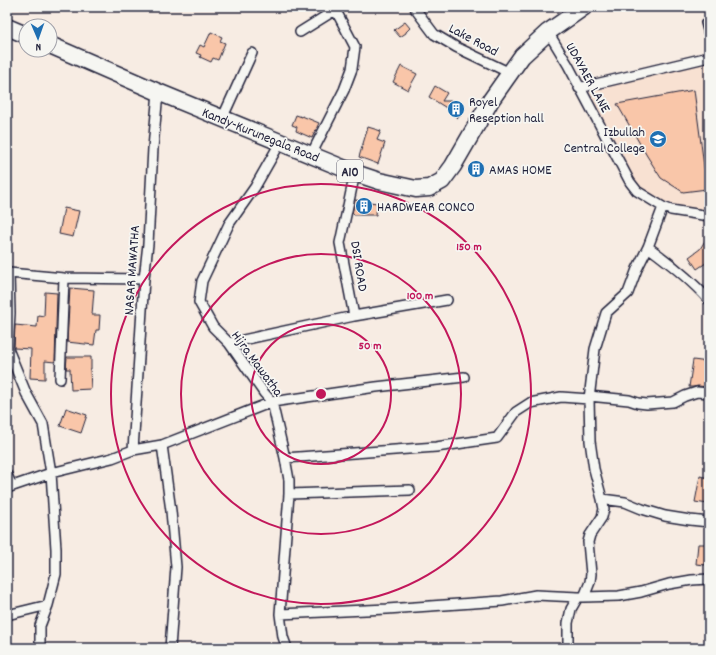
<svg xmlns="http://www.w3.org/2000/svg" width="716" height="655" font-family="Dekko,sans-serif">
<rect width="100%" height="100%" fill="#f7ece3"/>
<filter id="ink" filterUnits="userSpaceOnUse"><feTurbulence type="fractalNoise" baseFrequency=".025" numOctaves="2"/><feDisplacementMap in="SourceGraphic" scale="8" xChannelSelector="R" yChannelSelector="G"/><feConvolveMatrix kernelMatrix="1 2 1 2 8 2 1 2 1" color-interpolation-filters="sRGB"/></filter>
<g filter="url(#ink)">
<path fill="#f8e1d2" d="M709,57v159l-25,-3 -47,-22 -58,-103z"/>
<path fill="#f9c6a9" stroke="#22223b" d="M405,22l5,6 -4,4v1l-6,4 -6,-7z
M211,32l11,5 -2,4 5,2 -7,17 -5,-2 -2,4 -11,-5 1,-2 -5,-2 4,-8 4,2z
M401,66l16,8 -9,16 -15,-8z
M435,86l12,7 -5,8h14l9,7 -7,10 -10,-7v-2l-19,-12z
M694,90l13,99 -24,3 -22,-14 -14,-22 -30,-52z
M296,115l6,2v-1l17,7 -7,15 -16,-7 1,-4 -5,-2z
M368,127l13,4 -4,9 8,3 -7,21 -19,-7z
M355,200l22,3 -1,12h-22l-2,-2z
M64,208l15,3 -6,26 -14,-3z
M709,234v27l-12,8 -8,-12 11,-8z
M70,288l24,2 -2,25h8l-1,15h-3l-2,15 -27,-3z
M45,292l12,1 -2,69 -10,-1v18l-15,-1 1,-29 -17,-1 1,-23 22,2 1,-12 6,1z
M67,357h24v12h-1l1,20 -20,1 -1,-21h-4z
M693,360l15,2 -1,7 2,1v17l-11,-1 -5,1h-4z
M66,408l21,7 -6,18 -21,-7z
M700,476l9,2v22l-1,4 -13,-2z
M698,544h11v18h-4v3l-9,-1z"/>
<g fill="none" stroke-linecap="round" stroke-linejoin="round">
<g stroke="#22223b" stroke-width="8">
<path id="lane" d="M704,23l5,19"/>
</g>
<g stroke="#22223b" stroke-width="12">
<path id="street" d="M415,7l1,3 18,24 22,13 54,26
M300,32l40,-25
M548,32l20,33 62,117 7,9 26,16 8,3 38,6
M579,88l130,-31
M222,119l30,-66
M280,143l-25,44 -26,37 -27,57 -3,21 14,25 16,16 35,50 8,9 13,56 4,22v14l-9,120 3,23 4,11
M311,155l33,-65 8,-21 3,-22 -21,-40
M648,247c22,16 43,33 61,53
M354,316l-14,-73 15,-70
M229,343l125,-27 93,-16
M60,379l4,-101
M589,396l40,4 9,3 9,1 26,-2 12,-6 12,-4 12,1
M162,445l9,66 5,56 -6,81
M133,450l11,-171 4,-35 5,-96 5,-56
M285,458l151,-11 61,-9 19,-26 14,-9 31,-6 28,2
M7,475l5,11
M7,488l44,-15 61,-15 21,-8 29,-5 110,-43 104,-15 88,-10
M289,494l121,-4
M602,499l23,3 17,7 23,7 25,4 19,2
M584,597l35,-1 22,-4 28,-8 23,-4 17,-1
M280,614l107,-5 115,-8 34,-6 42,2
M7,615l41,-10
M40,648v-22l8,-21 8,-31v-25l-5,-76 -8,-49 -17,-31 -18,-44 2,-36 -1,-40 55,5 80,1
M568,648v-25l3,-14 7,-12h6l6,-15 1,-8 -3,-32 2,-7 12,-18 2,-8 -2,-10 -8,-30 -4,-28 -1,-42 6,-50 11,-36 22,-20 9,-24 11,-22 15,-40"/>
</g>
<g stroke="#22223b" stroke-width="19">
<path id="highway" d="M7,27l19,8
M50,45l108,47 197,81 24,8 37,8 13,-1 13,-7 11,-15 38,-66 31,-44 26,-24 36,-25"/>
</g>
<use href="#lane" stroke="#f6f6f2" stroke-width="4.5"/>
<use href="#street" stroke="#f6f6f2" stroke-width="9"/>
<use href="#highway" stroke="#f6f6f2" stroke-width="16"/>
</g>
</g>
<g fill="none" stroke="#c2185b" stroke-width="2">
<circle cx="321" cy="394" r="70"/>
<circle cx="321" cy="394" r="140"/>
<circle cx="321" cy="394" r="210"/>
</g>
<defs>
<g id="building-disc" transform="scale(0.9)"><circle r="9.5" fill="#1f6fb2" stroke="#f6f6f2"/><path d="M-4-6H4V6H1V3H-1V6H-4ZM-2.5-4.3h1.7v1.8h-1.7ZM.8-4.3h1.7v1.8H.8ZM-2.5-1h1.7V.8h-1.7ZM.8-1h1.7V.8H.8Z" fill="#fff"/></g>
<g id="school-disc" transform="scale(0.9)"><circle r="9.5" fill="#1f6fb2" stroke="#f6f6f2"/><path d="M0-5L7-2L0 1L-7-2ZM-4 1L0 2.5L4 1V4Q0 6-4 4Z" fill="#fff"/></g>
</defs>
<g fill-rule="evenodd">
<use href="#building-disc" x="456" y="109"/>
<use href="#school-disc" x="658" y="139"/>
<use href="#building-disc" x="476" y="169"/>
<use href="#building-disc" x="364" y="206"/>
</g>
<g text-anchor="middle" stroke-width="3.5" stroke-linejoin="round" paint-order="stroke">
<rect fill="#f6f6f2" stroke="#626272" stroke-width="1" x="337" y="160" width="26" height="22" rx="3"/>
<g font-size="13" font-weight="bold" fill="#22223b">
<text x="350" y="176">A10</text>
</g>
<g font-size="14" fill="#22223b" stroke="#f6f6f2">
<text transform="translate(474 39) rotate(28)" y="5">Lake Road</text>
<text transform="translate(589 77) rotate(61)" y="5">UDAYAER LANE</text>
<text transform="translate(261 134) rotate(22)" y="5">Kandy-Kurunegala Road</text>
<text transform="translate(360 266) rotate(81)" y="5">DSI ROAD</text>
<text transform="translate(131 270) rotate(-86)" y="5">NASAR MAWATHA</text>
<text transform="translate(258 363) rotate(54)" y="5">Hijra Mawatha</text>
</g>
<g font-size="14" fill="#22223b" stroke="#f6f6f2" text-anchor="start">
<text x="469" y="106">Royel<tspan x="469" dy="16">Reseption hall</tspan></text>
<text x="645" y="136" text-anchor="end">Izbullah<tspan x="645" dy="16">Central College</tspan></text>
<text x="489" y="174">AMAS HOME</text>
<text x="377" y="211">HARDWEAR CONCO</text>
</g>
</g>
<circle cx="321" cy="394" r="6" fill="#c2185b" stroke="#f6f6f2" stroke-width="2"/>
<g font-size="12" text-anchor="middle" font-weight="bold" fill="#c2185b" stroke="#f6f6f2" stroke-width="3.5" stroke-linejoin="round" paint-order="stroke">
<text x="469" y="250">150 m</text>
<text x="420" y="299">100 m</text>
<text x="370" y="349">50 m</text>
</g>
<rect width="716" height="655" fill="none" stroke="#f6f6f2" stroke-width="24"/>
<rect x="12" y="12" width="692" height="631" fill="none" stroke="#22223b" stroke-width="1.5" filter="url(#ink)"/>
<g transform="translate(38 38) rotate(178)"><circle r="19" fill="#f6f6f2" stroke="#a1a1a9"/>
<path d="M0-3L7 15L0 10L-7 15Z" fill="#1f6fb2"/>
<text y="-6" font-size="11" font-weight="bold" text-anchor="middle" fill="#22223b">N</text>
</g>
</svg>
